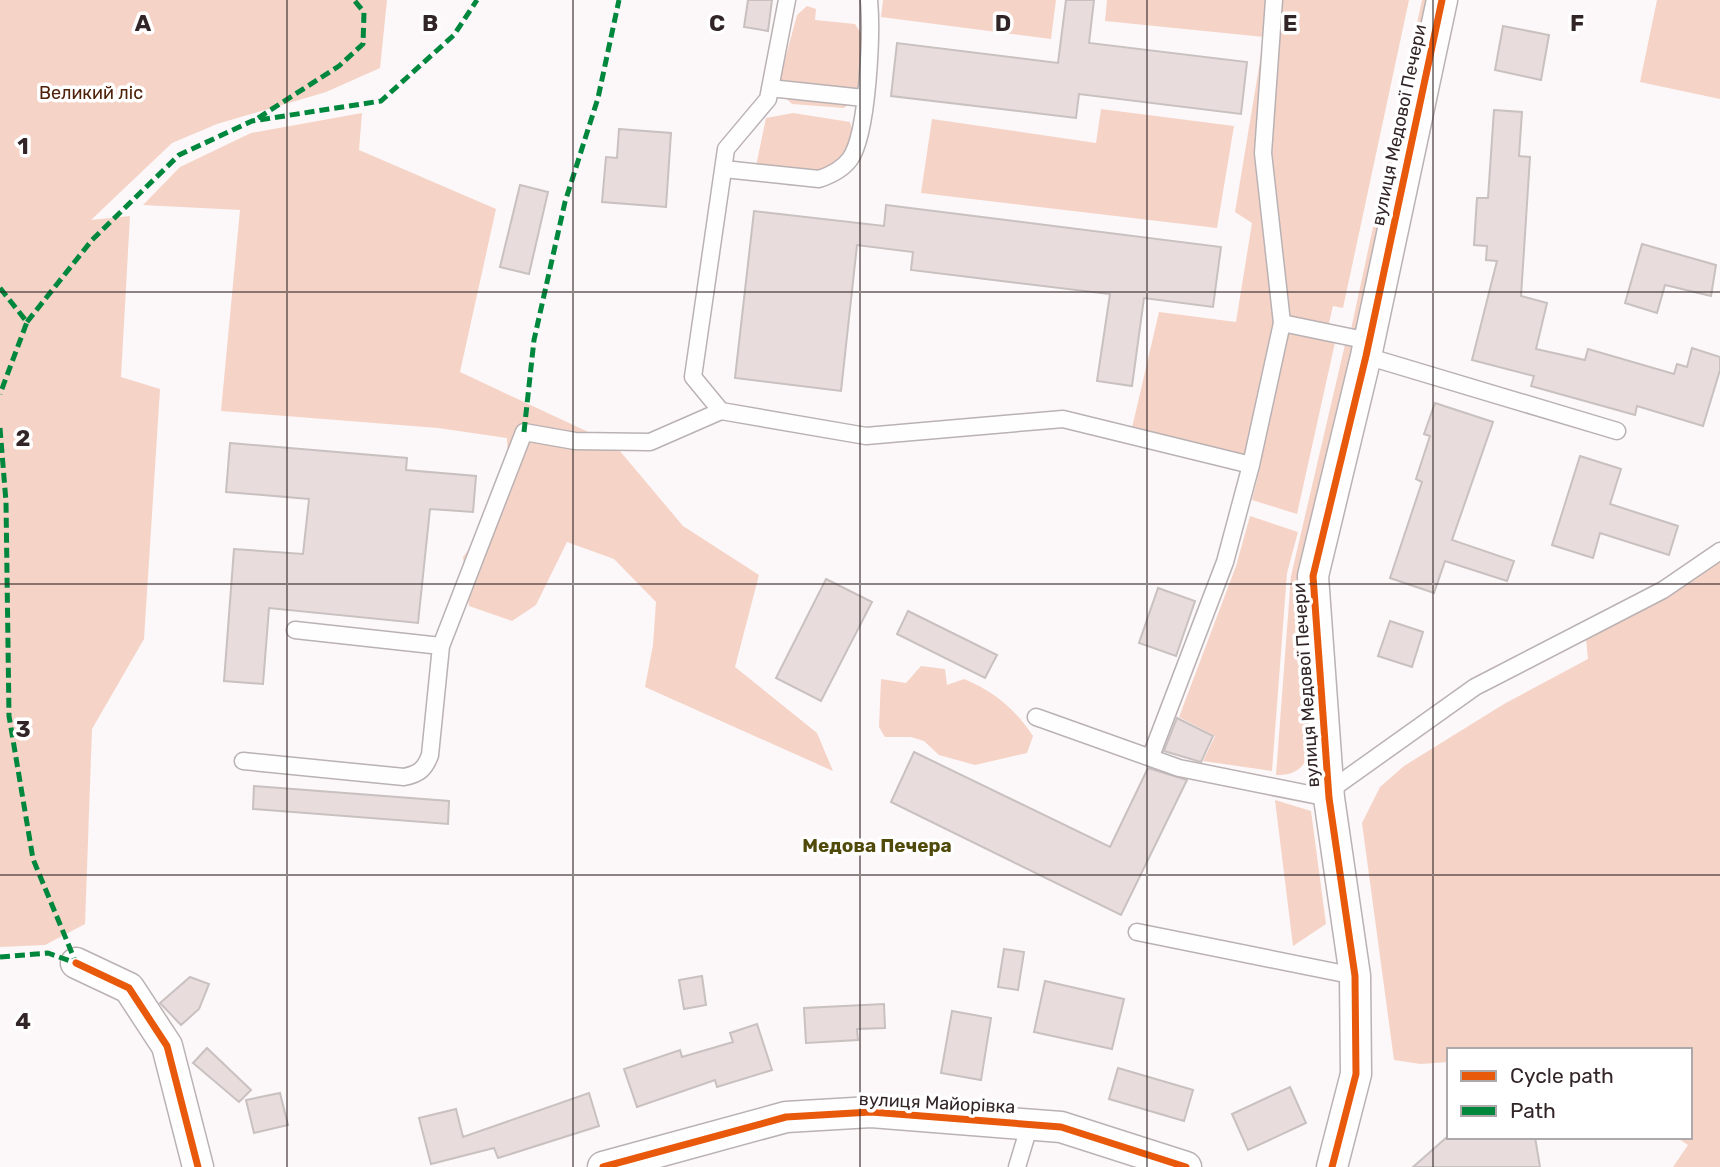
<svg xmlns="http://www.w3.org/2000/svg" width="1720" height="1167" font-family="Rubik,sans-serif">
<rect width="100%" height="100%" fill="#fcf7f8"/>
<path fill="#f5d4c7" d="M0,0h387l-7,68 -54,24 -109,32 -45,19 -81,77 39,-4 -9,161 39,12 -16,250 -52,90 -7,195 -40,21 -45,2z
M883,0h173l-5,39 -170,-22z
M1107,0h302l-66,308 -10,-2 -7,30 10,2 -39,176 -45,-14 9,-37 -130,-31 28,-120 77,10 16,-99 -17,-11 29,-175 -159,-16z
M1422,0h17l-72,339 -17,-5z
M1657,0h63v99l-80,-17z
M807,6l9,3 -1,11 40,4 7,11 -5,62 -13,11 -52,-4 -15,-15 20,-74z
M1101,109l133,17 -17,102 -296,-35 11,-74 164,24z
M362,113l-3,37 137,59 -36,163 154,72 69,82 76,49 -24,92 82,66 16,38 -188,-84 8,-42 3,-43 -42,-43 -47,-17 -31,63 -24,16 -43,-15 -6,-49 46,-62 -2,-57 -69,-10 -217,-17 19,-201 -97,-5 37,-38 71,-34z
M793,113l57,9 5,19c-27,41 -45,56 -94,36l-5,-11 10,-48z
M1347,336l10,17 -54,220 7,177c-4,17 -16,26 -34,25l15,-199z
M1250,516l48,16 -11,41 -15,198 -69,-10 12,-25 -36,-19 57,-151z
M1720,561v606h-47l15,-22 -12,-8h14v-87h-241v12l-29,2 -26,-4 -32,-237 18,-36 24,-21 100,-62 84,-45 -2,-20 78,-40z
M921,666l24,3 2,16 17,-6c30,12 52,31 69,57l-6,17 -52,12 -36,-10 -15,-14 -13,-4h-26l-6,-10 2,-48 25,4z
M1275,800l36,11 15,113 -33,22z"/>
<path fill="#e8dddc" stroke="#c9c0c0" stroke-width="2" d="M748,0h24l-4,31 -24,-4z
M1066,0h28l-5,43 158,19 -6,52 -162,-20 -3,24 -185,-22 6,-53 161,20z
M1503,26l46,9 -8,45 -46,-10z
M1494,110l28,2 -3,44 11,1 -9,139 26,7 -11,46 49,11 3,-11 86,25 3,-10 10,3 5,-19 28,9v13l-17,56 -66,-20 -2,9 -104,-29 3,-10 -62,-16 25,-99 -11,-1 1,-14 -13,-1 3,-47h11z
M619,129l52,4 -5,74 -64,-5 4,-45 11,1z
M520,185l28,7 -19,82 -29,-7z
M886,205l335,42 -8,60 -69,-9 -12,88 -35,-5 13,-87 -199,-24 2,-18 -56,-7 -16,146 -106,-13 19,-167 130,15z
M1642,244l74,21 -5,31 -46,-11 -8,28 -32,-10z
M1435,403l58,19 -41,118 62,21 -7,20 -62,-20 -11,32 -44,-15 32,-96 -6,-3 14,-43 -6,-2z
M230,443l177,15 -1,12 70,6 -3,36 -43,-3 -12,114 -149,-15 -6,76 -39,-3 10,-132 69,5 6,-55 -83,-7z
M1580,456l41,13 -11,35 68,22 -9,29 -69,-22 -7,25 -41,-13z
M826,579l46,23 -51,99 -45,-23z
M1158,588l37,13 -19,55 -37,-13z
M908,611l89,44 -12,23 -88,-44z
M1390,621l33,11 -11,35 -34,-11z
M1177,718l36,18 -12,26 -37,-11z
M914,752l196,95 38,-79 39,12 -66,135 -230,-113z
M254,786l195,15 -1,23 -195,-15z
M1004,949l20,3 -6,38 -20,-3z
M702,976l4,29 -22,4 -5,-29z
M190,977l19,7 -10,25 -18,16 -21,-22z
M1045,981l79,18 -12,50 -78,-17z
M884,1004l1,24 -28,1 1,11 -52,3 -2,-35z
M952,1011l39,7 -10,62 -40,-7z
M757,1024l15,46 -55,17 -2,-7 -78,27 -13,-38 56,-19 2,7 51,-15 -3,-9z
M207,1048l44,42 -12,12 -46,-39z
M1118,1068l75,22 -9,31 -75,-22z
M1290,1087l16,36 -58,27 -16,-36z
M280,1093l8,32 -34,8 -8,-33z
M589,1093l10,33 -101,32 -4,-10 -63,16 -12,-46 37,-9 7,28z
M1447,1137h88l5,30h-127z"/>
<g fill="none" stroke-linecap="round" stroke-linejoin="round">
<g stroke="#bab1b3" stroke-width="19">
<path id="service" d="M787,0l-19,99 -42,50 -33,228 28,34 145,25 197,-17 188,46
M770,88l94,10
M724,169l95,10c12,-4 23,-9 31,-20 18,-25 22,-127 19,-159
M1282,323l87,18
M1366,356l251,75
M295,630l146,16
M1036,717l143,51 150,30
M1151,756l74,-194 26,-97 31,-142 -19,-170 11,-153
M243,761l161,16c15,-3 21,-8 26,-22l11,-109 83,-214 51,9 75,1 71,-31
M1329,791l146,-104 188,-97 57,-39
M1137,932l218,44
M1017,1167l13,-43"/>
</g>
<g stroke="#bab1b3" stroke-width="33">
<path id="minor" d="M76,963l53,25 38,58 31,121
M603,1167l183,-50 85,-5 190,15 125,40
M1332,1167l24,-93 -1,-98 -26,-178 -16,-222 53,-220 76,-356"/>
</g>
<use href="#service" stroke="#fffefe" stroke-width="16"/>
<use href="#minor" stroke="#fffefe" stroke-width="30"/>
<path stroke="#00873e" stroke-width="5" stroke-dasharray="10 5" stroke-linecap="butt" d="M258,118l81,-52 24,-22 1,-32 -10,-12
M0,288l27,34 -27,72
M27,322l65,-82 87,-85 73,-34 129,-20 73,-66 23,-35
M0,428l6,74 3,214 24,143 43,104
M524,432l10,-92 31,-138 33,-104 21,-98
M0,957l48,-4 28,10"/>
<g stroke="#fff" stroke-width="11">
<path id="cycleway" d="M76,963l53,25 38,58 31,121
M603,1167l183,-50 85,-5 190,15 125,40
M1332,1167l24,-93 -1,-98 -26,-178 -16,-222 53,-220 76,-356"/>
</g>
<use href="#cycleway" stroke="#e8590c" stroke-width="7"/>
</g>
<path fill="none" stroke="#322527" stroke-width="2" stroke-opacity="0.55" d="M287,0v1167M573,0v1167M860,0v1167M1147,0v1167M1433,0v1167M0,292h1720M0,584h1720M0,875h1720"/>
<g text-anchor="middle" stroke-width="7" stroke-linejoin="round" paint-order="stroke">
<g font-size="18" fill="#4e2109" stroke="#fff">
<text x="91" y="99">Великий ліс</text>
</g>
<g font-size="18" fill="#322527" stroke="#fff">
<text transform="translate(1399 125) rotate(-78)" y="6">вулиця Медової Печери</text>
<text transform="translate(1306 685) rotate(-94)" y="6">вулиця Медової Печери</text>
<text transform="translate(937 1103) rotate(3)" y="6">вулиця Майорівка</text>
</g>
<g font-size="19" font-weight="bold" fill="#504b0a" stroke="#fff">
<text x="877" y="852">Медова Печера</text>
</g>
</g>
<g font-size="23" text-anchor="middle" font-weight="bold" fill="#322527" stroke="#fff" stroke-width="7" stroke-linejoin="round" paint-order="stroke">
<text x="143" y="31">A</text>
<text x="430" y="31">B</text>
<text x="717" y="31">C</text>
<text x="1003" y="31">D</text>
<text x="1290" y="31">E</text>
<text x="1577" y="31">F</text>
<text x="23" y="154">1</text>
<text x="23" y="446">2</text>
<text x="23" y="737">3</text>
<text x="23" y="1029">4</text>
</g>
<rect x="1447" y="1048" width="245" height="91" fill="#ffffff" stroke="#ada8a9" stroke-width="2"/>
<rect x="1461" y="1071" width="35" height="10" fill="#e8590c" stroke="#ada8a9" stroke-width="2"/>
<text x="1510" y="1083" font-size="21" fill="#322527">Cycle path</text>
<rect x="1461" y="1106" width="35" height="10" fill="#00873e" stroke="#ada8a9" stroke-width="2"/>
<text x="1510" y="1118" font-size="21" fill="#322527">Path</text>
</svg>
